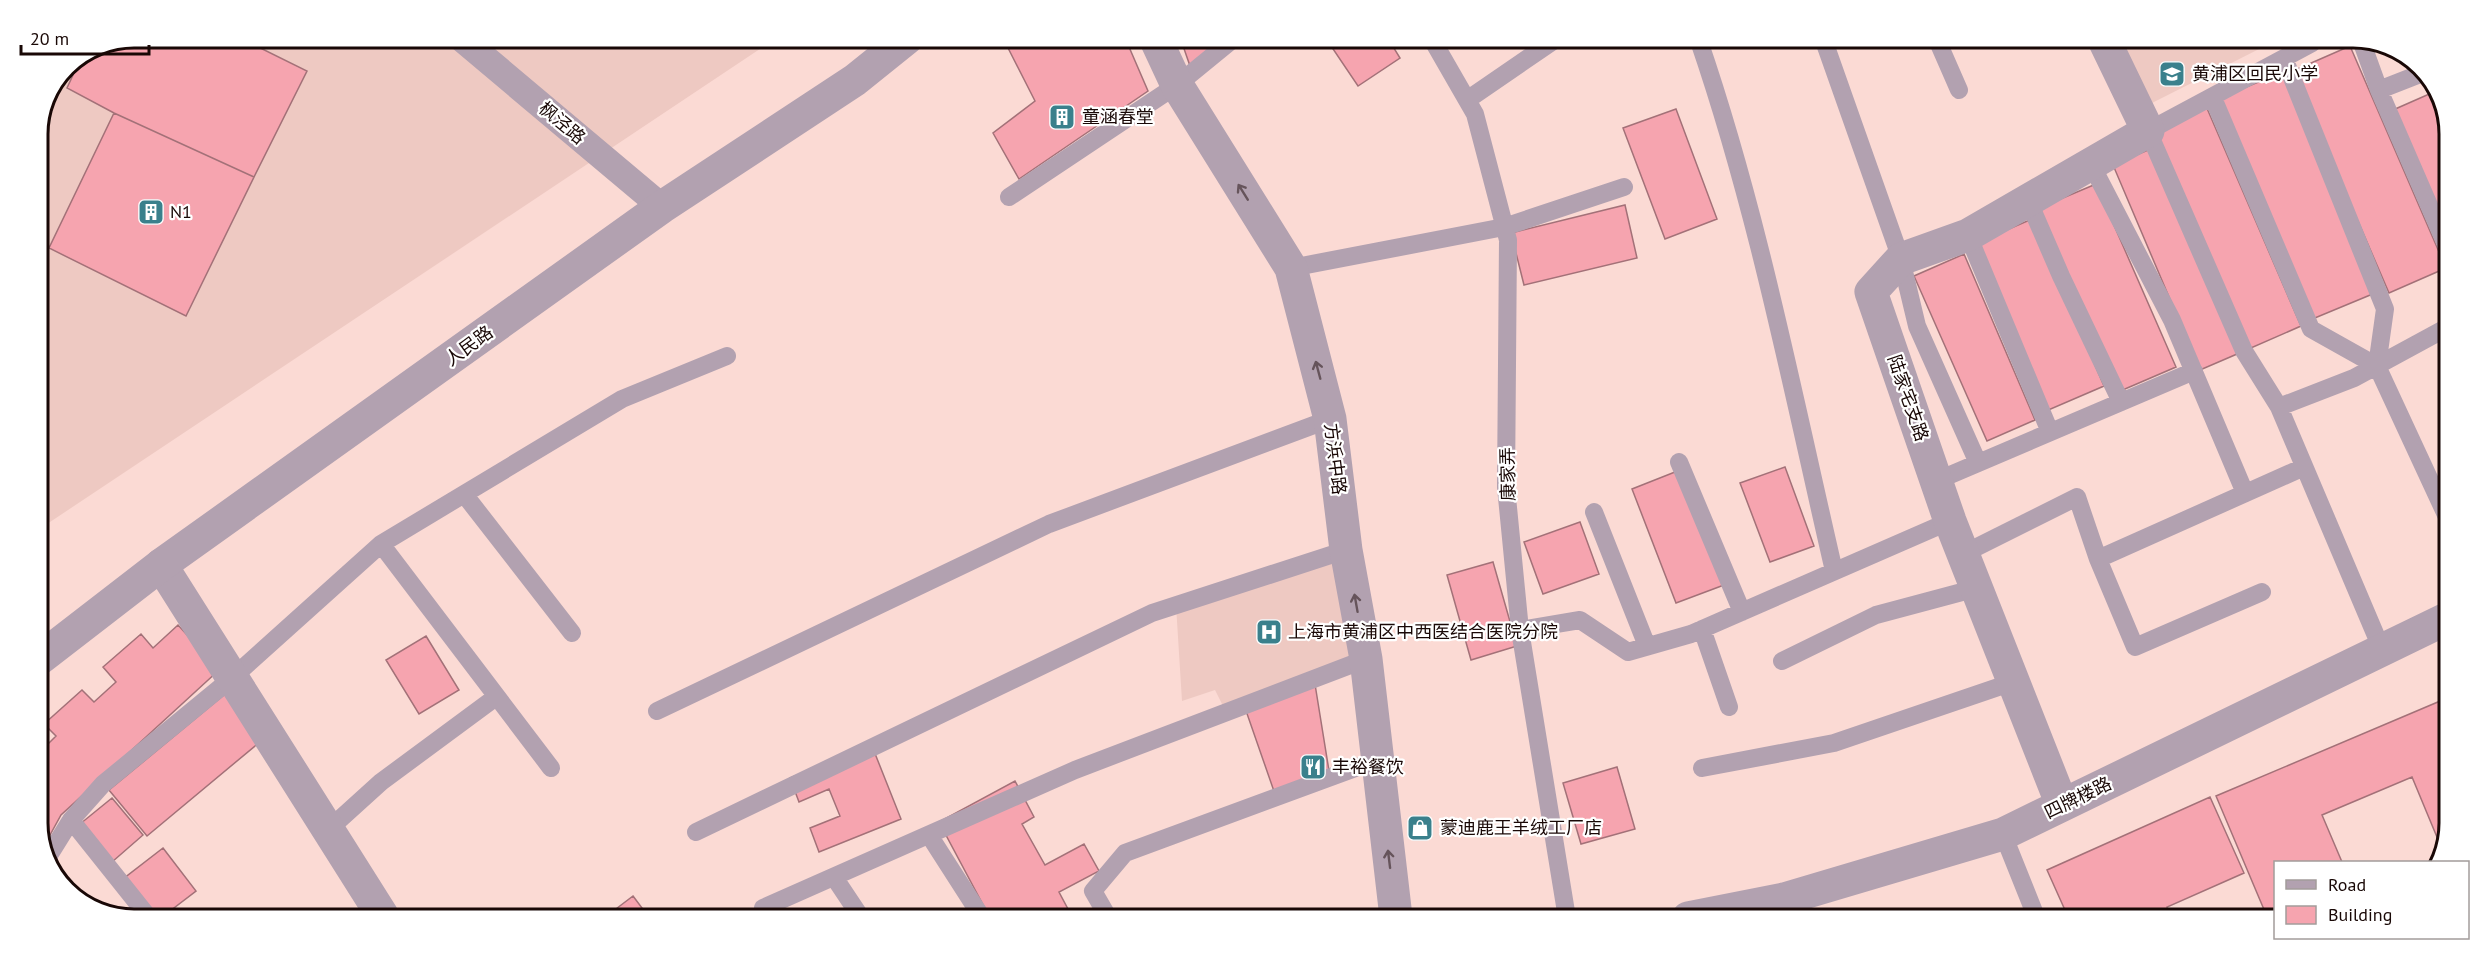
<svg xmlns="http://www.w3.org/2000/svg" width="2487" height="957" font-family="'PT Sans','Noto Sans SC',sans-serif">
<rect width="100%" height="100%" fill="#fbdad4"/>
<path fill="#eec9c2" d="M134,38l641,1 -737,491v-402l28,-62z
M2122,42h151l-125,63z
M1346,550l20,109 -140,53 -11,-22 -33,11 -6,-96z"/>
<path fill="#f6a4af" stroke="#a37178" stroke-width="1.5" d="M134,38h106l67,33 -53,106 -140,-64 -47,-25 13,-28z
M1004,40h122l22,51 -129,88 -26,-46 42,-32z
M1181,40h42l-33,26z
M1327,40h62l11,18 -42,28z
M2350,46l96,222 -57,25 -96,-222z
M2283,72l92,221 -65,27 -91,-222z
M2436,91l13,36v110l-56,-127z
M2206,106l95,220 -57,25 -96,-220z
M1676,109l41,110 -52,20 -42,-111z
M114,113l140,64 -68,139 -137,-68z
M2155,147l89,204 -44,19 -87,-205z
M2096,184l80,183 -58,25 -79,-184z
M1625,205l12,53 -113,27 -13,-52z
M2032,219l72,167 -58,25 -72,-167z
M1964,254l71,166 -48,21 -73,-165z
M1785,467l29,79 -44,16 -30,-79z
M1680,470l44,115 -48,18 -44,-114z
M1580,522l19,52 -56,20 -19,-52z
M1493,562l24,84 -46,14 -24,-85z
M178,625l41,45 -158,145 -17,31 -6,-16v-93l8,9 10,-10 -12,-12 38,-34 12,12 22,-20 -13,-15 38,-33 12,14z
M426,636l33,54 -40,24 -33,-54z
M1314,678l16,99 -54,20 -32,-92z
M230,690l37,46 -120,100 -38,-46z
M2445,699l-1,155 -32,-77 -90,38 20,47h-66v57h-8l-52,-123z
M872,746l29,73 -82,33 -9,-24 30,-12 -11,-27 -30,13 -9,-24z
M1617,767l18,62 -54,15 -18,-61z
M1015,781l19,36 -12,7 23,41 39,-21 15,27 -40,21 10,19 -10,5h-70l-50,-94z
M2210,797l34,76 -77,34 6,12h-104l-22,-49z
M112,798l31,37 -31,27 -32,-38z
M163,848l33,43 -30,23h-16l-27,-35z
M633,896l15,20 -40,-1z"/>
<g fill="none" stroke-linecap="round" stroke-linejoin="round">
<path stroke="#b2a1b0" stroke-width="18" d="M1433,41l42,73 33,126 -2,247 14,143 47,288
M1699,41c59,172 94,353 135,530
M1824,41l77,218 16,67 61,137
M1938,42l21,48
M2312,43l-164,88 96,220 35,56 103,243
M2362,43l17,47 69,159
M2284,58l101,251 -8,57 70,151
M2379,90l46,-18
M2213,98l98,231 66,37
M1467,100l86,-59
M2092,166l80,154 73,173
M1009,197l168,-112 55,-45
M2029,202l32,74 60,126
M1968,235l82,197
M1291,268l213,-41 120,-40
M2279,407l75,-29 94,-51
M1679,462l63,150
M1936,481l258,-110
M464,494l108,139
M1594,512l53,134
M381,544l170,224
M1963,554l114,-57 21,62 37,88 127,-55
M2098,559l206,-92
M1702,629l27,78
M1520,630l60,-10 48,32 63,-18 259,-113
M1782,661l94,-46 101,-27
M657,711l392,-187 281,-105
M1702,768l132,-25 179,-61
M71,820l75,94
M328,830l53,-48 115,-85
M696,832l456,-219 194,-63
M2003,834l34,85
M929,835l52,81
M48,857l23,-37 32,-36 129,-106 149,-134 241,-145 105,-43
M834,877l26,39
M763,908l312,-138 291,-111
M1108,917l-15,-26 32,-38 252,-93"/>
<path stroke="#b2a1b0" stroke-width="27" d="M461,38l201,169"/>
<path stroke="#b2a1b0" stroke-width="33" d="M1156,40l21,45 114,183 39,151 16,131 20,109 30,258
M161,565l221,350
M2062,805l-112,-284 -79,-229 30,-33 67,-24 180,-104 -43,-89
M1688,918l96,-19 219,-65 443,-215"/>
<path stroke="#b2a1b0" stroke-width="33" d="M38,660l123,-95 501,-358 193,-127 51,-41"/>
</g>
<defs><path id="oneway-shaft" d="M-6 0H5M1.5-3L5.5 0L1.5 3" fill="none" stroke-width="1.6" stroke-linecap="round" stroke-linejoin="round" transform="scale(1.5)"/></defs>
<g stroke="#66545b">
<use href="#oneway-shaft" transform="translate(1243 192) rotate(-122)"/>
<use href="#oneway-shaft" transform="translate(1318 370) rotate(-105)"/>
<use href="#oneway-shaft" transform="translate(1356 603) rotate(-100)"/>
<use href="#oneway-shaft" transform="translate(1389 859) rotate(-97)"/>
</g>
<defs>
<g id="school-square" transform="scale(1.35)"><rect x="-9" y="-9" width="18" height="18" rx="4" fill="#3a808c" stroke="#fff"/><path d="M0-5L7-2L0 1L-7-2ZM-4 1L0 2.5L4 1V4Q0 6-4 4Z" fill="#fff"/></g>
<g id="building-square" transform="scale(1.35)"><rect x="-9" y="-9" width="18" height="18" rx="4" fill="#3a808c" stroke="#fff"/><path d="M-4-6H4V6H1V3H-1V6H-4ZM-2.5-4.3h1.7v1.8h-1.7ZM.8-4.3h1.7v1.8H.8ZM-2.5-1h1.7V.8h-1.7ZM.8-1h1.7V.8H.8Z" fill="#fff"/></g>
<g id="hospital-square" transform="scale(1.35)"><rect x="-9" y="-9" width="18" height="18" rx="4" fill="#3a808c" stroke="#fff"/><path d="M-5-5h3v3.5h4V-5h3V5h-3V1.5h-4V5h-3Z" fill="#fff"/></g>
<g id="restaurant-square" transform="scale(1.35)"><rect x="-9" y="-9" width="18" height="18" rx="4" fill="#3a808c" stroke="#fff"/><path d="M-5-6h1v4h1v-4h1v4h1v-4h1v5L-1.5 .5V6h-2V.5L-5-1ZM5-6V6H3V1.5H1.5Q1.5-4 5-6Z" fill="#fff"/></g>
<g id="shop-square" transform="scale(1.35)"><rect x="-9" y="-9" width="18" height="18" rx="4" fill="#3a808c" stroke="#fff"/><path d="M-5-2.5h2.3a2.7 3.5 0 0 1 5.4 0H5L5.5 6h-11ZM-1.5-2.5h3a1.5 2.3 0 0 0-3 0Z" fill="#fff"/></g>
</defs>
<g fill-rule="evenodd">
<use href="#school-square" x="2172" y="74"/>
<use href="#building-square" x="1062" y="117"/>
<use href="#building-square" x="151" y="212"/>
<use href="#hospital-square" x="1269" y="632"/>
<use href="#restaurant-square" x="1313" y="767"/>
<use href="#shop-square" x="1420" y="828"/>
</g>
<g text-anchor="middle" stroke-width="4.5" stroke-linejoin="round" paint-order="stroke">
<g font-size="18" fill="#190806" stroke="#fff" text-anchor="start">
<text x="2192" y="80">黄浦区回民小学</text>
<text x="1082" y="123">童涵春堂</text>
<text x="170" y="218">N1</text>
<text x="1288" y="638">上海市黄浦区中西医结合医院分院</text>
<text x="1332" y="773">丰裕餐饮</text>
<text x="1440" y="834">蒙迪鹿王羊绒工厂店</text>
</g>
<g font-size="18" fill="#190806" stroke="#fff">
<text transform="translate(562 123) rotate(40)" y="6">枫泾路</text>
<text transform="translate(469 346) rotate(-36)" y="6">人民路</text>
<text transform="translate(1908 398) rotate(71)" y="6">陆家宅支路</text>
<text transform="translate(1335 459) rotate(83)" y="6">方浜中路</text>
<text transform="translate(1508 474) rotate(-91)" y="6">康家弄</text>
<text transform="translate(2078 798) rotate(-26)" y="6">四牌楼路</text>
</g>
</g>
<path d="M0 0H2487V957H0ZM134 48H2353A86 86 0 0 1 2439 134V823A86 86 0 0 1 2353 909H134A86 86 0 0 1 48 823V134A86 86 0 0 1 134 48Z" fill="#fff" fill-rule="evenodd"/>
<path fill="none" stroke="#190806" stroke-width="3" d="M134 48H2353A86 86 0 0 1 2439 134V823A86 86 0 0 1 2353 909H134A86 86 0 0 1 48 823V134A86 86 0 0 1 134 48Z"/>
<rect x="2274" y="861" width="195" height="78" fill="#ffffff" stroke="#a39c9b" stroke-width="1.5"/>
<rect x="2286" y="880" width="30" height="9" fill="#b2a1b0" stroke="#a39c9b" stroke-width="1.5"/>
<text x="2328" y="891" font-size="18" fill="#190806">Road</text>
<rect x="2286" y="906" width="30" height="18" fill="#f6a4af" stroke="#a39c9b" stroke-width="1.5"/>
<text x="2328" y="921" font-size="18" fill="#190806">Building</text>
<path d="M21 45v9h128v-9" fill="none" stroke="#190806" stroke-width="3"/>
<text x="30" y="45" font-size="18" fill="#190806" stroke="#ffffff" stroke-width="4.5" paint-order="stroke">20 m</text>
</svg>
